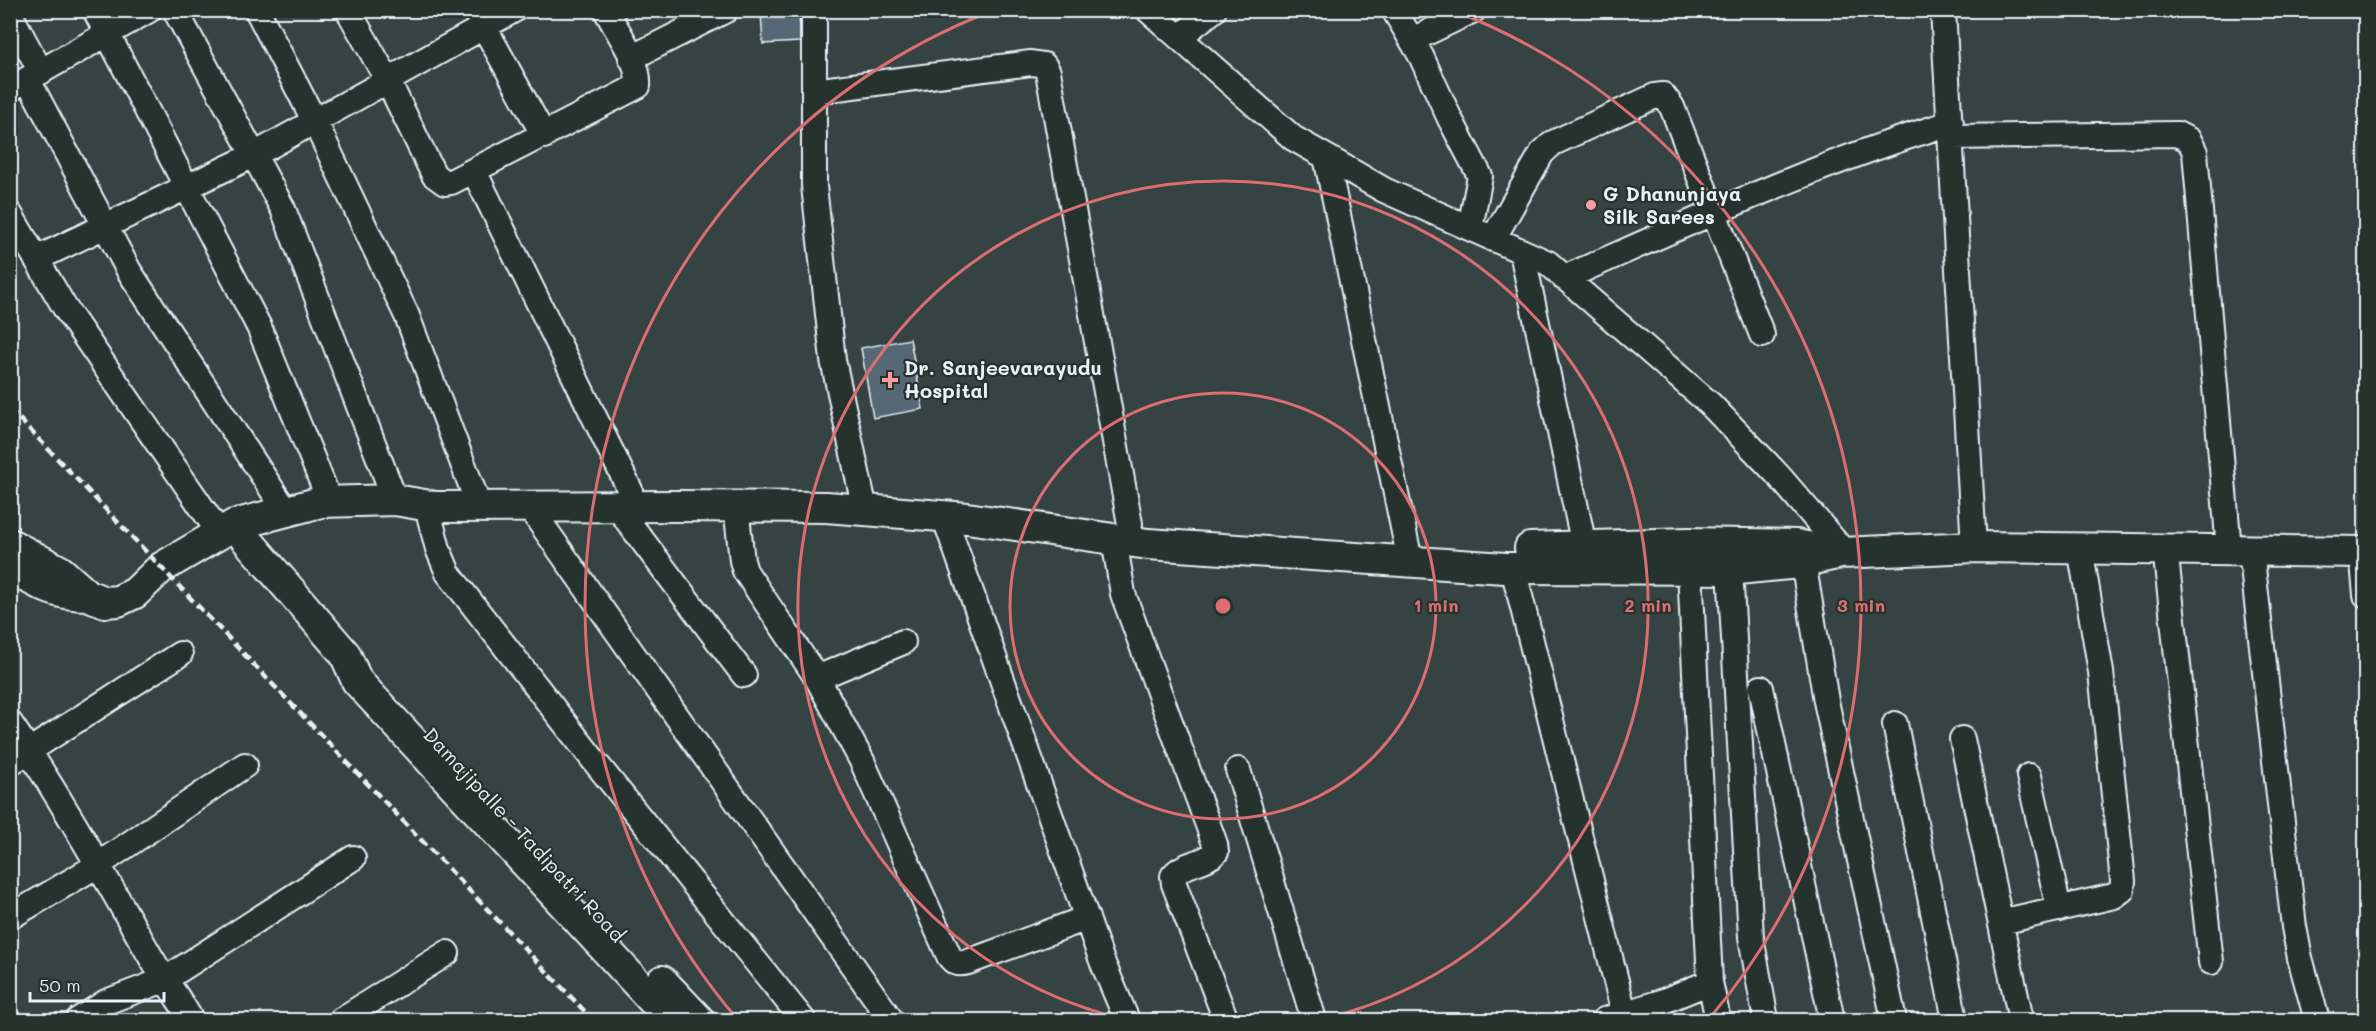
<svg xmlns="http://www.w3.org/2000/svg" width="2376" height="1031" font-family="Mali,sans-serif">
<rect width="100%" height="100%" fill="#354342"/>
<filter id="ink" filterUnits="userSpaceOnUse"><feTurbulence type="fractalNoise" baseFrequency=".0167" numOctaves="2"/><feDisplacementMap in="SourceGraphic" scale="12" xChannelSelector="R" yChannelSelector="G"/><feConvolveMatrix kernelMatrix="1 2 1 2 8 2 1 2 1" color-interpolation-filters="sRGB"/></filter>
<g filter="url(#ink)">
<path fill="#576874" stroke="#e8f1f8" stroke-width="1.5" d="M799,11l1,31 -37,2 -2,-31z
M910,339l13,70 -50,9 -12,-70z"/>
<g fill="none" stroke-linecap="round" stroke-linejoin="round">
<g stroke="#e8f1f8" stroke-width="28">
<path id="minor" d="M95,10l164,317 71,175
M175,10l108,199 112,291
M257,10l58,112 92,194 67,177
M348,10l40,71 46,94 11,8 6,-1 187,-96c2,-25 -21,-54 -32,-76
M475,10l69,126
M814,10v176l19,174 32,150
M1148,10l145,128 91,52 164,73 162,141 69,72 66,77
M1394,10l27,46 29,63 30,57 -10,52
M1943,10l31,537
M10,14l31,58
M1179,37l35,-27
M1412,40l62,-30
M631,58l95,-48
M28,80l101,191 157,240
M10,89l139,-79
M814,91l217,-28 13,2 4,7 82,452
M1952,137l225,-3 12,6 6,12 34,398
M1326,157l84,404
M474,171l156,319
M10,214l55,94 155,226
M1493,239l49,-86 11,-10 102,-47 8,-1 9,12 90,228
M1522,252l62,294
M36,259l218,-104 260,-145
M1564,278c126,-55 256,-116 387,-155
M736,506l6,55 3,10 72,107 45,83 87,195c5,7 9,9 19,6l119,-44
M427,507l11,42 10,24 147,189 208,258
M617,507l127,168
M530,508l361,512
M944,516l158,445 25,59
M1114,539l9,55 92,250 1,8c-11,12 -32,10 -43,24l1,8 52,136
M2165,548l46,414
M2251,550l43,377 6,31 17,62
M2362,552l4,43
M1803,561l23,140 68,319
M1513,568l111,445 -2,7
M1690,569l20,413 8,38
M1730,569l21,368 15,83
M817,678l86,-36
M1761,688l71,332
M10,723c52,76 96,156 142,236 12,21 28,40 39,61
M1895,724l60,296
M1962,739l59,281
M10,763l170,-109
M1238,770l76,250
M2029,776l30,133
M10,917l88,-52 147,-100
M2001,922l113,-26 8,-6 1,-9 -22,-209 -21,-124
M78,1020l28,-18 58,-22 189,-122
M341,1020l106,-67
M1604,1020l57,-18 49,-20"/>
</g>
<g stroke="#e8f1f8" stroke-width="34">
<path id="major" d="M234,525l111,129 12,27 314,339
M10,544l50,27 27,24 18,7 13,-1 17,-8 26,-25 73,-43 87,-23 74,-2 41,7 242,-1 148,1 141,11 181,26 357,24 233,1 51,-5 52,-11 133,-6 392,5
M1530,548l158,-5 108,2 16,3
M10,567c29,17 43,28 77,28
M662,981l37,39"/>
</g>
<use href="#minor" stroke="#26332d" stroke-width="24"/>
<use href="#major" stroke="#26332d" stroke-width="30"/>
<path stroke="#e8f1f8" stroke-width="4.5" stroke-dasharray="9 4.5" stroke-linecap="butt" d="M10,409l583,611"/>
</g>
</g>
<g fill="none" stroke="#dc6e71" stroke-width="3">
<circle cx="1223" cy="606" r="213"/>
<path d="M1127 1020A425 425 0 1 1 1319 1020"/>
<path d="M738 1020A638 638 0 0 1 989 12M1457 12A638 638 0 0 1 1708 1020"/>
</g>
<g fill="#ff9aa2" stroke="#26332d" stroke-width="2">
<circle cx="1591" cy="205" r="6"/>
<path d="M887 371h6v6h6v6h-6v6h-6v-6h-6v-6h6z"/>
</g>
<g text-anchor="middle" stroke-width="4.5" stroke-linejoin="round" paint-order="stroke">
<g font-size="20" font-weight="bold" fill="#e8f1f8" stroke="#26332d" text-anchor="start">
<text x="1603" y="201">G Dhanunjaya<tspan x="1603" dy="23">Silk Sarees</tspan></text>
<text x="904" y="375">Dr. Sanjeevarayudu<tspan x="904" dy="23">Hospital</tspan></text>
</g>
<g font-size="20" fill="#e8f1f8" stroke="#26332d">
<text transform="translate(524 835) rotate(47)" y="7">Damajipalle - Tadipatri Road</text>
</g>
</g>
<circle cx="1223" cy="606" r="9" fill="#dc6e71" stroke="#26332d" stroke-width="3"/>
<g font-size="18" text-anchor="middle" font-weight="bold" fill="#dc6e71" stroke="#26332d" stroke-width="4.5" stroke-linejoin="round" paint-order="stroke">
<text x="1436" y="612">1 min</text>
<text x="1648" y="612">2 min</text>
<text x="1861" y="612">3 min</text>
</g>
<rect width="2376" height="1031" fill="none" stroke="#26332d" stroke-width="36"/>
<rect x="18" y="18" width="2340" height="995" fill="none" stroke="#e8f1f8" stroke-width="2" filter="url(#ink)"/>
<path d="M30 992v9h134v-9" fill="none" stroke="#e8f1f8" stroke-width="3"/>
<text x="39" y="992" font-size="18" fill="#e8f1f8" stroke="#26332d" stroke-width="4.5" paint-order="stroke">50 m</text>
</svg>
